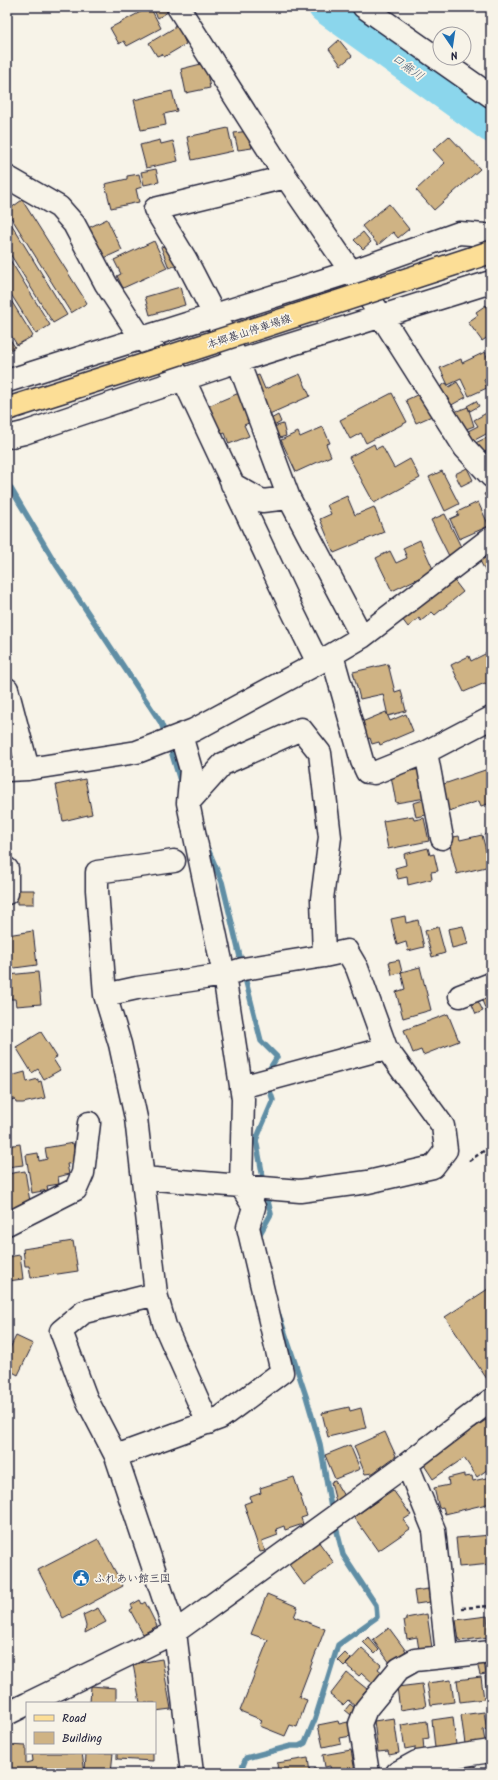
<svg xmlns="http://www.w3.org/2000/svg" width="498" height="1780" font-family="Kalam,'Klee One',sans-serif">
<rect width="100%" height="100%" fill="#f7f3e8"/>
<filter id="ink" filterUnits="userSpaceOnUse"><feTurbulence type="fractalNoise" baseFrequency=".025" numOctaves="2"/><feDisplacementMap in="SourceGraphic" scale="8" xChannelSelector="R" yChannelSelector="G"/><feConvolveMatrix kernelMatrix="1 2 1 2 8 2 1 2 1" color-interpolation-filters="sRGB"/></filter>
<g filter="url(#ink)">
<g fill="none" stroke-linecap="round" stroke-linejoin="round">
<path stroke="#618ea5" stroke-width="5.5" d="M7,482l50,84 104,157 5,13
M169,744l12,40
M208,849l14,33 20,83
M244,974l17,67 16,16 -10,16
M264,1183l-8,-43 17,-40 -5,-15
M257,1239l14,-25 -5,-21
M279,1315l27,81 14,48 12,69
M240,1773l6,-15 45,-12h8l6,-3 10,-24 23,-74 39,-28 -1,-12 -33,-50 -8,-32"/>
<path stroke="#8bd6ec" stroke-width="32" d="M324,7l167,120"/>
</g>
<path fill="#cfb384" stroke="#22223b" d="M150,7l11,21 -34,18 -3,-5 -5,3 -9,-16z
M152,7h19l2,2 -15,9z
M181,21l7,12 -5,4 3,7 -22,13 -2,-3 -5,2 -8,-13 25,-15v-2z
M339,40l13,16 -11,9 -12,-16z
M205,63l5,25 -24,5 -5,-24z
M172,91l5,20 -13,3 2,11 -25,5 -7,-30z
M228,128l5,23 -41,9 -5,-23z
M248,131l4,17 -14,2 -4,-17z
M449,136l31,33 -46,41 -18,-20 29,-27 -12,-13z
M160,140l1,4 12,-3 5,20 -32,7 -6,-23z
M156,169l3,13 -15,3 -3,-13z
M139,174l3,13 -6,2 3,13 -28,6 -6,-24 22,-5v-3z
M22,200l65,103 -16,10 -64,-102z
M389,204l20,25 -11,9 -5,-6 -15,13 -16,-19z
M7,217l60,98 -14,8 -46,-74z
M107,219l15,31 -22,10 -12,-32z
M363,232l8,10 -8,7 -9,-9z
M154,241l13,27 -44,20 -6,-12 4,-2 -7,-14z
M172,243l9,21 -12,4 -8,-21z
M7,255l43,70 -14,9 -29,-46z
M180,287l5,18 -35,10 -5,-18z
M7,294l26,42 -16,9 -10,-16z
M486,305l1,3 4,-3v30l-9,6 -14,-19 10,-7 -2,-3z
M7,335l8,12 -8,5z
M485,352l6,14v10l-7,4 3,8 -18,8 -8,-17 -13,6 -8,-17 21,-9 1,4z
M300,374l10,22 -45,20 -16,-37 10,-4 6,14z
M457,382l9,15 -18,10 -11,-18 9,-6 3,4z
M239,393l12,29 -7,3 5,11 -20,8 -4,-11 -7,3 -12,-29z
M392,393l15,29 -41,21 -5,-10 -11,6 -10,-19z
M419,394l4,10 5,-2 6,13 -18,8 -10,-23z
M476,401l3,5 -9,5 -3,-5z
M468,407l6,19 -13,5 -7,-19z
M490,411l1,3v25l-3,-6 -15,8 -5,-10 10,-5 -4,-6z
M278,415l3,7 -9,5 -3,-7z
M283,424l3,12 -13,4 -3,-12z
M323,427l7,16 -4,1 5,12 -35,16 -15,-32 17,-8 2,5z
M486,438l5,11 -13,6 -5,-11z
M374,444l2,5 6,-3 12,22 16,-9 10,19 -46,25 -25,-46z
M467,468l6,12 -12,6 -6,-12z
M442,471l17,33 -14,7 -16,-34z
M491,491v16l-7,-13z
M347,496l8,19 19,-8 10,25 -50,21 -14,-34 11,-5 -4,-9z
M478,502l11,24 -30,13 -9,-20 9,-4 -2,-3z
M445,514l17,35 -13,7 -18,-36z
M420,540l13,29 -3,1 1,2 -39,19 -16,-33 14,-7 6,12 11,-5 -4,-10z
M491,552v30l-12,-23z
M453,579l10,13 -28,23 -3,-3 -11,9 -2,-3 -11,9 -6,-8z
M491,587v13l-4,-12z
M491,651v36l-3,1 -3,-5 -21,9 -13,-27 18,-9 2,5z
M388,664l7,28 6,-2 5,21 -18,5 -5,-22 -23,5 -7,-27z
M386,712l4,9 16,-7 7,17 -33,14 -1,-3 -7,2 -2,-6 -7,2 -6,-16z
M491,768v35l-10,3 -2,-5 -33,11 -8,-26z
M421,769l5,29 -30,5 -6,-33 14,2z
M85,779l7,35 -29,7 -7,-36z
M428,799l3,15 -15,3 -3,-14z
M413,816l1,4 10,-2 5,23 -41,8 -5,-28z
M491,833v25l-6,-23z
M482,835l8,31 -33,8 -9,-36 11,-2 1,4z
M428,848l2,7 4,-1 4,17 -7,1 1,7 -24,6 -1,-8 -9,2 -3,-11 11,-3 -2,-11z
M17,890h17v14h-17z
M405,916l1,7 12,-3 6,27 -16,4 -2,-9 -9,3 -6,-26z
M463,926l5,18 -16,4 -4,-19z
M438,927l7,26 -13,4 -7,-26z
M33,931l4,34 -30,4v-34z
M399,960l3,12 -10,3 -3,-13z
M420,967l11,43 -28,8 -7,-26 9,-3 -4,-17z
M38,972l3,32 -25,2 -1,-7h-4l-3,-24z
M491,994v29l-10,-25z
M476,997l7,14 -7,3 -6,-14z
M448,1014l11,27 -36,14 -2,-5 -8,3 -9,-23z
M41,1032l16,25 -4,2 7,11 -16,9 -6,-10 -6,4 -16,-26z
M25,1072l2,10 11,-3v3l3,-1 4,17 -22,5h-7l-1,-4 -8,2v-24z
M73,1143l4,20 -10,1 2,10 -11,3 1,7 -12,2 1,4 -16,3 -6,-38 12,-2 1,8 8,-2 -2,-11z
M20,1144l3,21 -16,2v-21z
M25,1171l6,37 -23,4 -1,-38z
M73,1241l5,30 -47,7 -2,-12h-4l-2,-17z
M20,1255l3,24 -15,2 -1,-24z
M491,1287v89l-4,3 -42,-62z
M16,1336l17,8 -15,31 -11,-6v-15z
M7,1372l5,3 -5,10z
M349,1407l1,4 11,-3 5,20 -38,9 -6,-24z
M486,1420l5,21v3l-5,3 5,8v2l-3,2 3,4v4l-14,10 -13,-19 -31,21 -11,-17z
M385,1432l11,24 -23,17 -8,1 -11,-28z
M350,1445l10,24 -25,10 -10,-24z
M464,1474v3l8,-1 1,5 18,-4v26l-46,11 -2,-7 -4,1 -5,-20 15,-3 -1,-7z
M294,1477l13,39 -6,2 2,6 -18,6 -1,-4 -8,3 2,6 -16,6 3,10 -5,1 -16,-48 8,-3 -2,-4 11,-4 -1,-5z
M335,1481l9,15 -8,6 -5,-20z
M393,1490l18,25 -8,5 7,9 -32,22 -24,-34z
M491,1535v29l-32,3 -3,-29z
M98,1539l25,47 -60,32 -25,-48z
M318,1541l16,22 -30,22 -16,-22z
M428,1589l2,13 -14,2 -2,-13z
M267,1594l31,13 -4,10 31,12 -26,68 8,3 -10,27 -7,-2 -5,11 -25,-10 2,-6 -22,-9 28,-71 -17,-6z
M140,1600l2,4 3,-2 12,24 -14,8 -13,-24 3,-2 -2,-3z
M98,1608l8,14 -21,11 1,-7 -3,-11z
M427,1614l5,34 -13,2 -2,-13 -10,2 -3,-19h2v-2z
M487,1616l2,21 -30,4 -3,-21z
M389,1628l17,23 -16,12 -17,-23z
M368,1637l11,13 -4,4 -12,-12z
M362,1648l19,17 -3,4 5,4 -9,11 -12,-11 -3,3 -13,-11z
M345,1653l6,6 -7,7 -6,-6z
M162,1659l9,50 -16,2v-8h-15l-7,-39z
M484,1662l2,12 -6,1 -3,-12z
M347,1673l20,16 -6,7 3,3 -7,9 -9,-8 -5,5 -13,-10z
M485,1676h6v25h-3z
M481,1677l3,22 -24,3 -3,-22z
M451,1680l3,22 -23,3 -4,-22z
M422,1684l4,22 -26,4 -3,-23z
M91,1686l25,2v15h-26z
M350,1704l6,5 -5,6 -6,-5z
M484,1712l3,17 -4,1 2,11 -20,3 -4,-29z
M453,1717l3,28 -21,3 -3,-28z
M394,1718l5,35 -10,2 -1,-4 -10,1 -4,-31z
M338,1721l1,3 9,-2 3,14 -11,2 1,5 -18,4 -5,-22z
M427,1721l2,17 -6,1 1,11 -9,1v-4l-10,2 -4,-24z
M7,1745l19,1v17l7,-2 -1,-8h50l3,20h-46l-1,-4 -12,2v2h-19z
M351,1750l4,21 -24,2 -1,-7 -5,1 -2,-12z
M86,1753h27l-2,20h-26z
M117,1753h36v8l-36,-2z
M308,1758l2,15h-32l-1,-10z
M475,1766l1,7h-7l-1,-6z
M314,1769h7l1,4h-7z
M491,1769v4h-10l-1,-3z
M272,1771v2h-24z"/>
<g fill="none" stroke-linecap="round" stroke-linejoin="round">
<g stroke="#22223b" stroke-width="25">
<path id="minor" d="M178,7l108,170 96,140 83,131 26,28
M364,7l127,89
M7,177l52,30 15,17 32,60 35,54 43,42 108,230 26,53
M286,177l-131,32 31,51 52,101 51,137 73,139
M7,381l343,-109 109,-39 26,2 6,14
M7,437l17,-4 214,-72 253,-79
M232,484l30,17 27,-3
M332,655l30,106 5,11 7,1 52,-21 65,-34
M7,689l21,80
M181,735l10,35 -3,33 35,-39 78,-35 19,24 10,84 -8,62 2,57 23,-5 10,17 29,80 57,78 3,24 -13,17 -65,15 -68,9 -59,-5 13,21 -6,20 34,145 -62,46 -104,38 59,176 17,141
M426,752l16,86
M7,770l21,-1 109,-17 57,-22 124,-67 44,-26 129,-99
M174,861l-77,11v18l8,105 15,49 16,74 20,176 9,32 43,97
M7,869v24
M105,995l32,-7 87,-13 19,-6 81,-13
M460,996l31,-12
M241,1087l145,-39
M143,1178l98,8 2,-87 -19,-124 -36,-172
M7,1224l69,-35 7,-16 6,-50
M116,1456l-30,-58 -25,-67 23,-19 72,-18
M407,1464l27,66 13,125
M29,1703l146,-71 232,-168 84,-64
M7,1714l20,-10
M368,1773l-8,-49 6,-15 33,-40 16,-9 76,-8
M397,1773l20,-11 74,-11"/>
</g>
<g stroke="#22223b" stroke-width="25">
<path id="major" d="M7,409l128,-41"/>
</g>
<path stroke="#22223b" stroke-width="2.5" stroke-dasharray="4 3" stroke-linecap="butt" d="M469,1161l22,-15
M462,1608l29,-2"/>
<use href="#minor" stroke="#f7f3e8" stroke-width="22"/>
<use href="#major" stroke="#fcde96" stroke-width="22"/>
<g stroke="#22223b" stroke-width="25" stroke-linecap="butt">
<path id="major-bridge" d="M135,368l356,-116"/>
</g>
<use href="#major-bridge" stroke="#fcde96" stroke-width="22"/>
</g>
</g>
<defs>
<g id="civic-disc" transform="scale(0.9)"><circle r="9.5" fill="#1f6fb2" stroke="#f7f3e8"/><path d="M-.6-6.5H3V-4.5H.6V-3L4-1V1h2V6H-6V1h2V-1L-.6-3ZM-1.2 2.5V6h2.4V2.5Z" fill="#fff"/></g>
</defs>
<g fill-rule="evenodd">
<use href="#civic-disc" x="81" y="1578"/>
</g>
<g text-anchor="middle" stroke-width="3.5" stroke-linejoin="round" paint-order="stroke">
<g font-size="11" fill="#22223b" stroke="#f7f3e8">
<text transform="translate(249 331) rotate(-18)" y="4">本郷基山停車場線</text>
</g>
<g font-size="11" fill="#22223b" stroke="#f7f3e8" text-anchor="start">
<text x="94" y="1582">ふれあい館三国</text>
</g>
<g font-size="12" font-style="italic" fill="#425870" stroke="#f7f3e8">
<text transform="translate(408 67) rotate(36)" y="4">口無川</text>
</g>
</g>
<rect width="498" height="1780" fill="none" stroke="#f7f3e8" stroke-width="24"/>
<rect x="12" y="12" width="474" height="1756" fill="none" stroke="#22223b" stroke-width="1.5" filter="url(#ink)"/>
<rect x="26" y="1702" width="130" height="52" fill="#f7f3e8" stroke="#a29fa3"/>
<rect x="34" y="1715" width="20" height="6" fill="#fcde96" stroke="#a29fa3"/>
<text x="62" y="1722" font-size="12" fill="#22223b">Road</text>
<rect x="34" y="1732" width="20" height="12" fill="#cfb384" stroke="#a29fa3"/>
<text x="62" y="1742" font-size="12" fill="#22223b">Building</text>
<g transform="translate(452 46) rotate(167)"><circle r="19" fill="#f7f3e8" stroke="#a29fa3"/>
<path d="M0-3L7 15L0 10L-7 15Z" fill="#1f6fb2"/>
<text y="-6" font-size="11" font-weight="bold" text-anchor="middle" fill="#22223b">N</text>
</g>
</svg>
